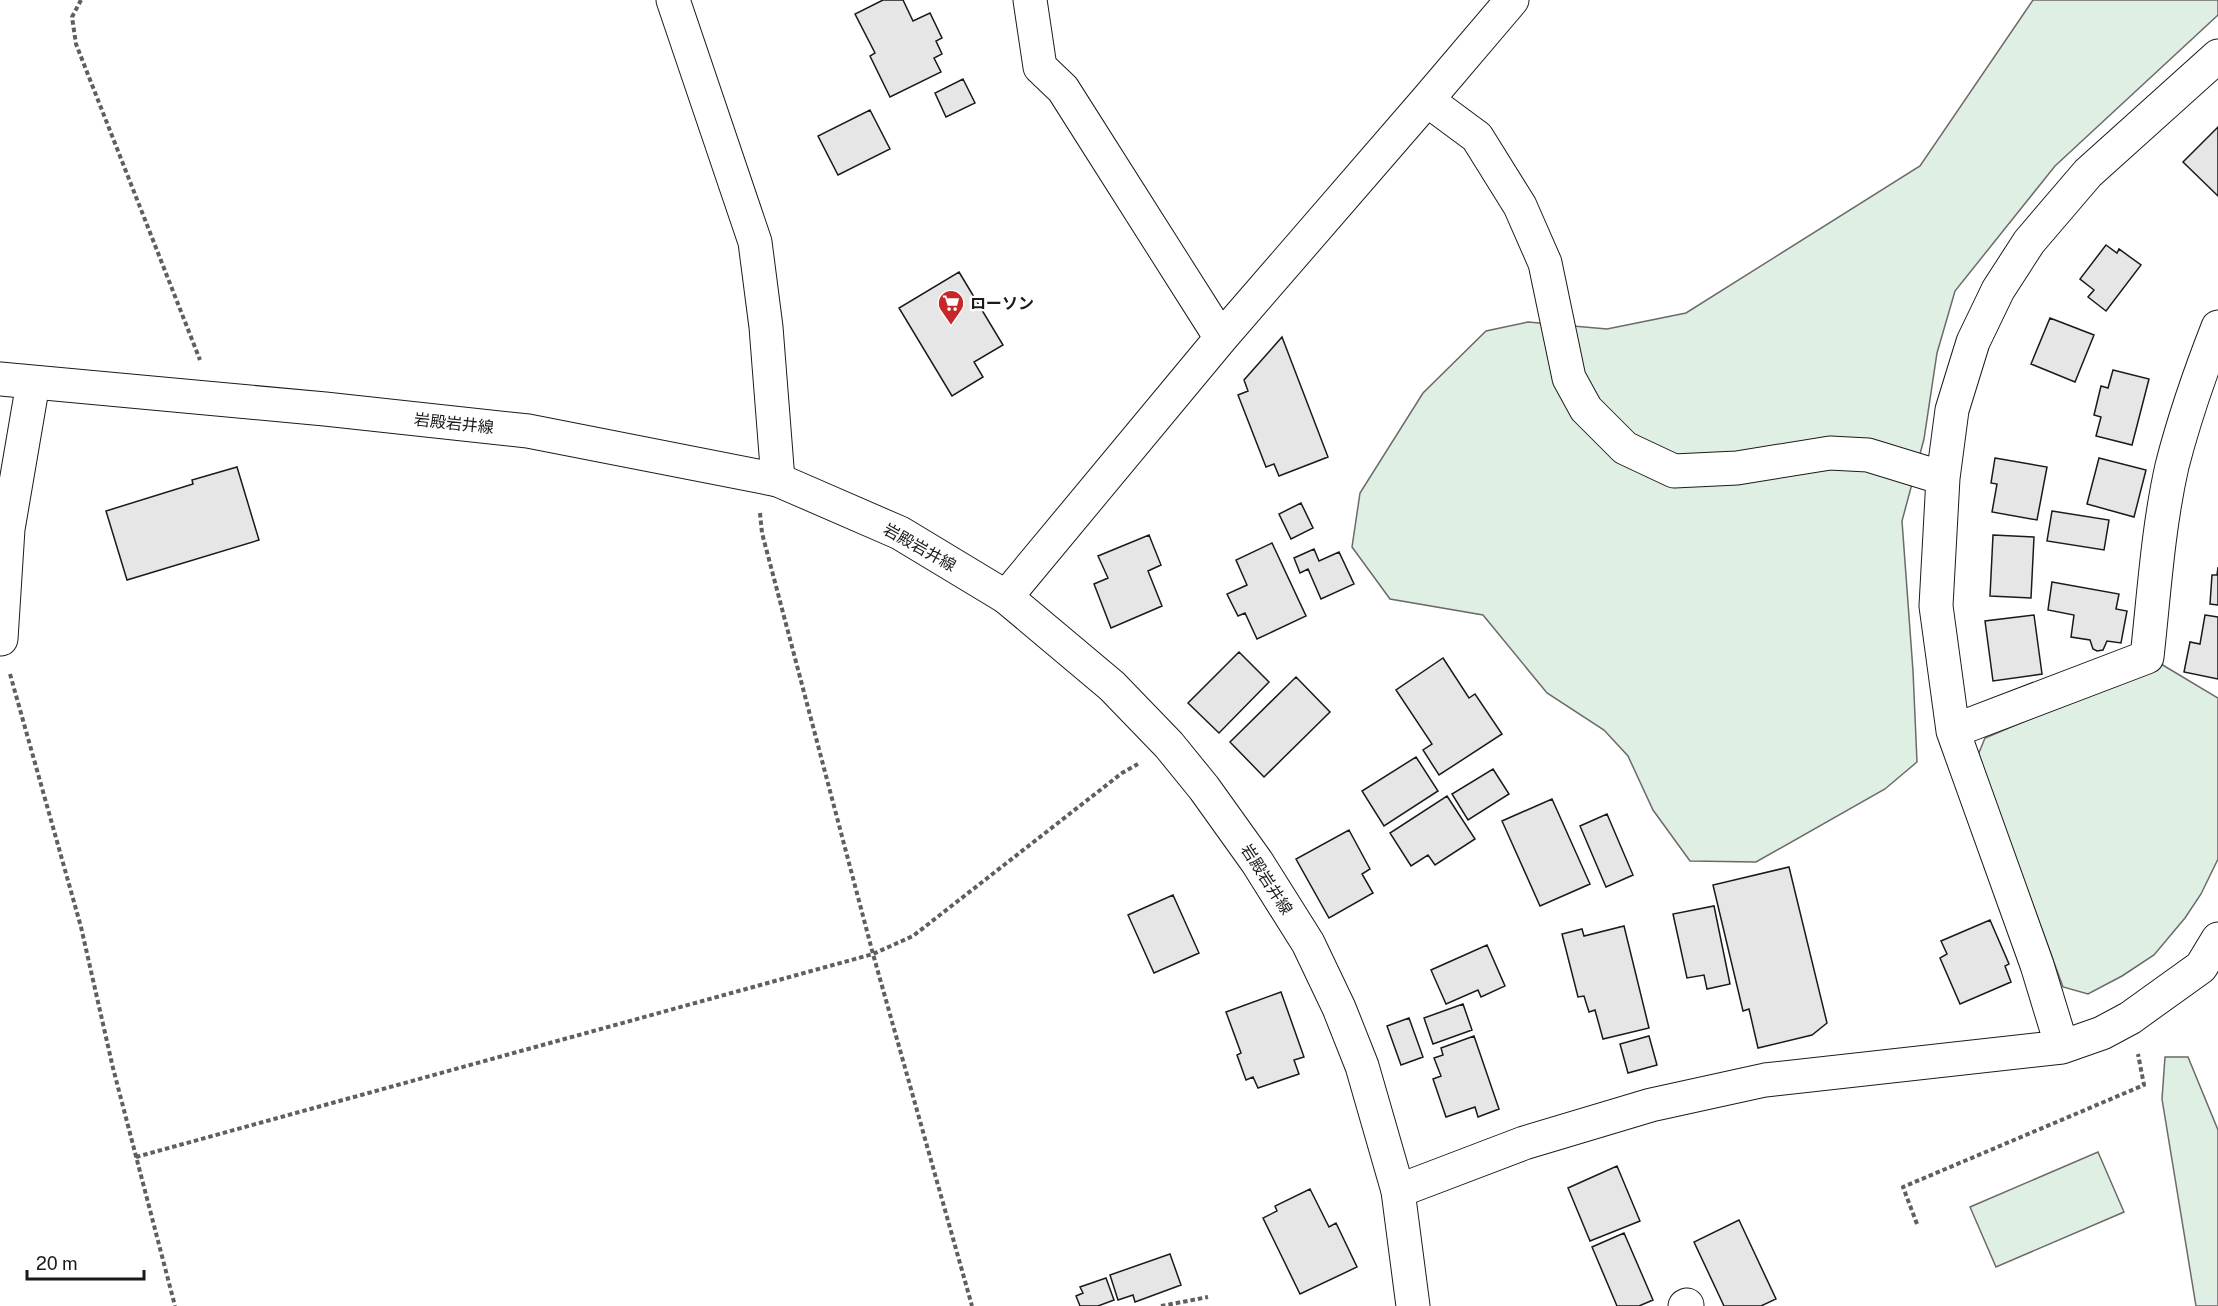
<svg xmlns="http://www.w3.org/2000/svg" width="2218" height="1306" font-family="'Public Sans','Noto Sans JP',sans-serif">
<rect width="100%" height="100%" fill="#fff"/>
<path fill="#e0efe3" stroke="#6a6a6a" stroke-width="1.5" d="M2033,0h185v15l-163,151 -100,125 -18,62 -13,86 -22,82 11,150 4,91 -32,27 -129,73 -66,-1 -37,-51 -25,-54 -24,-26 -57,-37 -64,-78 -93,-16 -38,-52 8,-54 63,-100 63,-62 42,-9 79,7 79,-16 234,-147z
M2161,664l57,34v161l-17,35 -16,24 -31,37 -32,21 -34,18 -25,-7 -85,-232 7,-17z
M2165,1057h23l30,73v176h-22l-34,-207z
M2098,1152l26,60 -128,55 -26,-60z"/>
<path fill="#e6e6e6" stroke="#1a1a1a" stroke-width="1.5" d="M883,0h20l10,21 17,-8 12,25 -6,3 6,13 -8,4 7,14 -51,25 -20,-41 5,-3 -20,-39z
M963,79l12,24 -29,14 -11,-24z
M870,110l20,39 -52,26 -20,-39z
M2218,127v69l-35,-34z
M2106,245l11,8 2,-4 22,16 -35,46 -18,-14 6,-7 -14,-11z
M959,272l44,73 -29,17 9,15 -31,19 -53,-88z
M2050,318l44,17 -19,47 -44,-18z
M1282,337l46,120 -49,19 -5,-12 -8,3 -28,-72 10,-4 -4,-11z
M2113,370l36,9 -17,66 -36,-9 5,-19 -7,-2 7,-29 7,2z
M1995,458l52,9 -10,53 -45,-8 5,-28 -6,-1z
M2099,458l47,12 -12,47 -47,-13z
M237,467l22,73 -132,40 -21,-69 87,-27 -1,-4z
M1301,503l12,25 -22,11 -12,-25z
M2052,511l57,9 -5,30 -57,-9z
M1149,535l12,30 -13,6 14,35 -51,22 -17,-44 14,-6 -10,-22z
M1993,535l41,2 -3,61 -41,-2z
M1272,543l34,73 -49,23 -12,-26 -7,3 -11,-22 20,-9 -11,-25z
M1314,549l5,12 20,-9 15,32 -33,15 -13,-30 -8,4 -6,-15z
M2218,567v38l-8,-1 2,-29h5z
M2052,582l67,12 -3,15 11,2 -6,32 -14,-2 -4,9 -6,1 -4,-2 -3,-9 -19,-3 3,-22 -26,-5z
M2034,615l8,59 -49,7 -8,-60z
M2205,615l13,2v62l-34,-7 6,-30 10,2z
M1239,652l30,30 -50,51 -31,-30z
M1443,658l26,40 6,-4 27,40 -63,41 -16,-25 9,-6 -36,-54z
M1296,677l34,35 -66,65 -34,-35z
M1416,757l22,34 -54,35 -22,-35z
M1493,769l16,25 -41,26 -16,-26z
M1447,796l28,43 -40,26 -7,-10 -17,11 -21,-33z
M1552,799l38,85 -50,22 -38,-85z
M1607,814l26,61 -27,12 -26,-61z
M1349,830l21,39 -8,5 11,19 -44,25 -33,-59z
M1789,867l38,156 -15,12 -54,13 -9,-39 -6,2 -30,-126z
M1173,895l26,58 -45,20 -26,-58z
M1714,906l16,78 -23,5 -3,-14 -17,3 -14,-64z
M1990,920l19,44 -4,2 6,16 -51,22 -20,-46 7,-4 -6,-13z
M1624,926l25,102 -46,11 -8,-29 -6,2 -5,-16 -6,1 -16,-63 20,-5 2,7z
M1487,945l18,41 -24,11 -3,-7 -32,14 -15,-34z
M1281,992l23,65 -10,3 5,14 -41,14 -5,-11 -7,3 -9,-25 4,-2 -15,-41z
M1463,1004l9,26 -39,14 -9,-26z
M1409,1018l14,39 -22,8 -14,-39z
M1474,1036l25,73 -21,8 -3,-10 -29,10 -13,-38 8,-3 -7,-18 9,-3 -2,-7z
M1649,1036l8,29 -29,8 -8,-29z
M1617,1166l23,55 -50,20 -22,-53z
M1310,1189l19,38 7,-4 21,44 -57,27 -37,-76 14,-7 -2,-5z
M1739,1220l37,79 -15,7h-37l-30,-64z
M1624,1233l29,67 -14,6h-22l-25,-59z
M1170,1254l11,31 -46,17 -2,-7 -15,5 -8,-25z
M1106,1278l8,22 -16,6h-18l-4,-10 7,-3 -3,-6z"/>
<g fill="none" stroke-linecap="round" stroke-linejoin="round">
<g stroke="#1a1a1a" stroke-width="35">
<path id="minor" d="M673,0l82,242 11,85 12,153
M1030,0l10,67 23,22 158,249
M1427,100l50,37 43,69 25,57 24,115 17,31 39,39 49,23 63,-3 93,-15 38,2 75,23
M1006,597l215,-259 206,-238 85,-100
M1,639l7,-110 25,-146
M1953,731l194,-74c7,-63 11,-129 25,-191 12,-47 28,-93 46,-139
M2062,1047l-25,-82 -84,-234 -17,-125 7,-128 9,-68 21,-68 25,-52 31,-48 59,-69 130,-117
M1398,1191l126,-48 127,-38 114,-25 297,-33 40,-14 28,-15 71,-51 17,-28
M1685,1306l2,-1"/>
</g>
<g stroke="#1a1a1a" stroke-width="35">
<path id="major" d="M0,379l325,30 203,22 250,49 122,53 106,64 106,89 57,59 35,43 53,74 51,81 31,65 23,58 36,125 15,115"/>
</g>
<path stroke="#5f5f5f" stroke-width="4" stroke-dasharray="4.5 3" stroke-linecap="butt" d="M81,0l-9,17 4,27 124,316
M760,513l2,20 111,421 99,352
M10,674l71,253 32,141 62,238
M136,1157l737,-203 40,-18 209,-163 16,-9
M1917,1224l-14,-37 241,-102 -6,-31
M1161,1306l47,-9"/>
<use href="#minor" stroke="#fff" stroke-width="33"/>
<use href="#major" stroke="#fff" stroke-width="33"/>
</g>
<defs>
<g id="supermarket-pin" transform="scale(1.35)"><path d="M0 17L-7.5 6A9.5 9.5 0 1 1 7.5 6Z" fill="#c62828" stroke="#fff"/><path d="M-6-5.5h2.5l.6 2H6L4.5 2H-2.5L-4.4-4H-6ZM-1.5 3.2a1.3 1.3 0 1 0 .1 0ZM3 3.2a1.3 1.3 0 1 0 .1 0Z" fill="#fff"/></g>
</defs>
<g fill-rule="evenodd">
<use href="#supermarket-pin" x="951" y="303"/>
</g>
<g text-anchor="middle" stroke-width="4.5" stroke-linejoin="round" paint-order="stroke">
<g font-size="16" font-weight="bold" fill="#1a1a1a" stroke="#fff" text-anchor="start">
<text x="970" y="309">ローソン</text>
</g>
<g font-size="16" fill="#1a1a1a" stroke="#fff">
<text transform="translate(454 423) rotate(6)" y="6">岩殿岩井線</text>
<text transform="translate(920 547) rotate(29)" y="6">岩殿岩井線</text>
<text transform="translate(1267 879) rotate(57)" y="6">岩殿岩井線</text>
</g>
</g>
<path d="M27 1270v9h117v-9" fill="none" stroke="#1a1a1a" stroke-width="3"/>
<text x="36" y="1270" font-size="18" fill="#1a1a1a" stroke="#ffffff" stroke-width="4.5" paint-order="stroke">20 m</text>
</svg>
